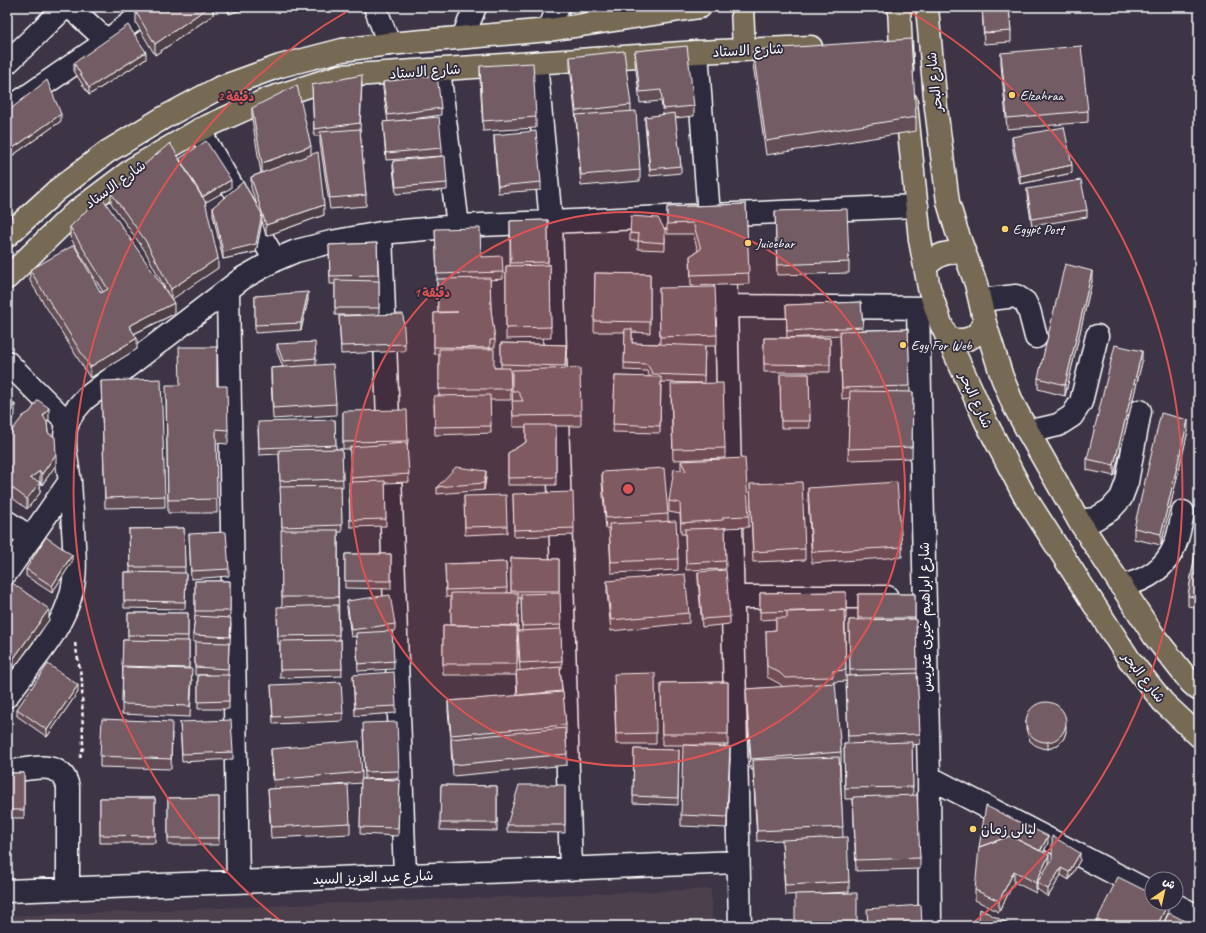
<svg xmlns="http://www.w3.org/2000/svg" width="1206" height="933" font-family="Caveat,'Playpen Sans Arabic',sans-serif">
<rect width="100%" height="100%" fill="#3d3445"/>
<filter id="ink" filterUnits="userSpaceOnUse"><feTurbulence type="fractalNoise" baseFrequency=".025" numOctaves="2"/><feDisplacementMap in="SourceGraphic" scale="8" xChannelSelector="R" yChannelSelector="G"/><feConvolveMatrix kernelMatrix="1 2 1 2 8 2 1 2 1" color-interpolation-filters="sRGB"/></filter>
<g filter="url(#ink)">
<path fill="#4d404e" d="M711,889l1,37h-705v-10z"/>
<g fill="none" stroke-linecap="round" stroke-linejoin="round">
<g stroke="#fff" stroke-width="25">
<path id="minor" d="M70,7l37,34
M375,7l14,37
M549,30l9,-23
M463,37l12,-30
M697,52l12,164
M7,63l58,-56
M536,63l15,159 20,647
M439,70l19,156
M7,110l100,-69 44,-34
M199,130l76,130
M381,233l24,642
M725,255l15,671
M228,291l10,591
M981,300l35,-4 9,6 4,8 7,27
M726,306l207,2
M918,308l11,469 1,149
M7,362l61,61
M1027,430l14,-1 17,-4 14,-9 9,-14 16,-66
M1079,521l16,-2 15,-9 11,-12 6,-16 13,-71
M7,522l24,16
M7,572l63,-91
M1121,586c24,-5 44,-16 54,-41 4,-10 6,-22 8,-33
M733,597h154
M7,696c24,-33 55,-64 65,-105 5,-20 2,-42 1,-63 -1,-15 -2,-31 -3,-46 -2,-17 -9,-43 -2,-60 4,-9 11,-17 18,-24l157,-120 32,-18 21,-9 35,-9 50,-9 77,-7 459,-20
M7,772c22,-3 55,-14 61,15v102
M929,777l223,116
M7,891l731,-29
M1172,903l27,14"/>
</g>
<g stroke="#fff" stroke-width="25">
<path id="major" d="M742,7l2,43
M899,7l3,63
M927,7l9,101 12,94 8,27 20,55 9,39 17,54 11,27 14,26 52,91 75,115 37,47 8,7
M906,102l14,138 9,48 12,36 28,60 17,38 38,73 105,164 34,43 36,34
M7,236l49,-45 51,-39 56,-34 56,-30 61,-22 62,-16 47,-6 160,-14 151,-23
M925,267c13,-13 21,-16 39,-14
M7,278l66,-64 61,-46 65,-38 69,-31 72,-23 357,-24 114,-5
M947,338c19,5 28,1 38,-15"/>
</g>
<path stroke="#fff" stroke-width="2.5" stroke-dasharray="4 3" stroke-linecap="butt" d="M75,643l7,38 1,67 -4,12"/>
<use href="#minor" stroke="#2f2a3d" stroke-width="22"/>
<use href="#major" stroke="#766a54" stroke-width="22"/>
</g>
<path fill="#634e56" stroke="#fff" fill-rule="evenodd" d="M213,7v8l-58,40 -19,-32v-11z
M226,7h24l-21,7z
M982,7h27l2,24v11l-27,2z
M753,50l163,67v14l-150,24 -13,-91z
M635,51l59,55v10l-19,2 6,48v7l-31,3 -5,-52v-7l18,-2 -2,-14 -21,2 -5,-41z
M1001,53l87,58v11l-81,7 -6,-65z
M570,57l61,48v6l9,59v11l-59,5 -5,-66 -6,-53z
M146,59l-57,36 -15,-24v-8z
M480,66l56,51v11l-53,3 -3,-54z
M362,82l-2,49 6,64v11l-36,3 -10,-66v-7h-6l-2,-51z
M383,82l58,26v7l-43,6 44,27v8l-56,4 -3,-38h5l-5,-33z
M252,108l59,47 13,60 -58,21 -4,-15 -6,31 -33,7 -10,-44v-8l44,-2 -6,-17v-11l10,-4 -9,-54z
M7,112l54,9 -52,37 -2,-2z
M494,135l47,47v8l-43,3 -4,-51z
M1012,137l60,36 -52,11 -8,-39z
M179,159l52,29 -26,14 13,66 -47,31 3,15 -40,20 3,15 -47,29 -60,-97v-11l71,23 2,-1 -33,-55v-10l99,69 -24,-45 -34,-48v-10z
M393,161l54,22v7l-51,4 -3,-26z
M1027,189l60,21v7l-55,9 -5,-30z
M746,204l3,80 -58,2 -1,-30 8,-5 -5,-17h-26v-27z
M775,211l74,51v11l-72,2z
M548,220v45h2l1,73 -45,1v-73h4v-45z
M435,229l46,28 22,15v7l-13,1 1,30 4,30v7l-5,1v1l4,19h7v-25l65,2 -1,24 16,46v11h-25v59h-48v-32l18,-11v-15h-13l-1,-55h-2l1,28h-21l1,33 -56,2 -1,-31 5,-8v-42h-5v-41h4l-1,-26v-8z
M630,233l35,4v13l-27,-1v-8h-8z
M377,243l2,38v34l26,29v7l-64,3 -2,-38 21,-1h-25v-31h-5l-1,-39z
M595,273l55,1v59l-18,-1v11l28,1 -1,-56 58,47v11h-12l-1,37 21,65v10l-52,2 -2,-65 30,-12 -40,-1 -1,51 -47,-1 2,-56 35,1 -3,-6 -23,-1 1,-38h-31z
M1092,281l-27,115 -27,-7v-11z
M255,296l53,4 -7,30 -46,3z
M861,302l2,28 45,-1 2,63h3l-1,66 -64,2 2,-62 -8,1 -2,-64 -53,3 -1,-33z
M764,338h66v34h-66z
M277,344l39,14v7l20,39v11l-63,4 -2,-40v-11l12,-1 -6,-15z
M1142,362l-28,114 -27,-6v-11z
M809,374l1,54h-29l-1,-53z
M101,381l64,115v11l-60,1z
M217,386l11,44v14l-12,-1 1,70h-49l-2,-114z
M7,403l8,12 -6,9 2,8 38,-13 -2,3 1,11 8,32 -14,20 -2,-3v11l-13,16 -20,-15z
M343,411l65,30 -1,7 2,34 -24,1 1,43 -36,1 -1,-38 2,-7 -1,-33h-7z
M335,420l1,29h6l1,38h-2l1,45h-4l1,108h2l1,36 -62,2v-34h-2l-1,-30 5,-7v-77l-3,-76 -20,1 -1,-26z
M1188,431l-27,114 -27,-6v-11z
M681,461l68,55v11l-26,1h2l1,41 -40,1 -1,-36h-4l-1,-20 -11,-2v-11l12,-31z
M602,472l66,42v7l10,38v11l-67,3 -2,-45 -3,1 -4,-46z
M486,478l-2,12 -47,4v-7z
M750,484l55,65v11l-52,2z
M808,488l94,59v10l-90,6 -4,-65z
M513,494l61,34v7l-60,2z
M464,496l43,30v7l-42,2z
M184,528l1,45h1l-1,36 -61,-1v-36h6l-1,-43z
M1199,530v78l-11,-2v-10z
M189,534l40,35v7l-38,3z
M345,554h46v35l-46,-1z
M511,558l48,1v34l3,68v7h-2l6,57v11l1,18v11l-114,11 -2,-27v-10l-3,-27v-11l69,-5 -1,-21h-73v-50h8v-28h-5l-1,-33 61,-2 1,31h4zM518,598h3l1,33h-4zM517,635l3,35 -3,1z
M72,562l-20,31 -26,-17v-7z
M698,572l32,45v7l-28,3 -4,-48z
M195,581h35v36l1,8 -1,19h-1l-1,31h1v34h-31v-34h11h-14v-33h-2v-7l2,-19z
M607,581l82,32v10l-78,8 -4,-39z
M7,582l42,38 -35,48 -7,-5z
M846,592v27h-1l1,57h4l-1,-56h9v-26h57v25h1l1,54 3,71 -8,1 1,50 7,63v11l-64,2 -3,-72h-8l-1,-55h4l-2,-63 -13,1 8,70v11h-1l3,74 6,45v10l-64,3 -3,-55 -25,1 -4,-72 -2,1 -5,-70v-11l37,-2 -3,-3 -13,-7 -1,-46 10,-1v-11l-16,1v-27z
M347,601l48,23v7h-3l2,38 -36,2 -2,-35 -5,1 -4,-29z
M128,613h60v28h1v28l3,11 -2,37 -68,-3 1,-74h5z
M353,675l43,31v7l-41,3z
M728,682v63h-66l-1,-62z
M271,685l72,28v8l-70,3z
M614,685l42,48v11h-40z
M78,692l-31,45 -30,-21v-7z
M1026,721l40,11 -2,6 -5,6 -5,3 -6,2 -7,-1 -6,-3 -5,-4 -4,-12z
M180,722l53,30v7l-51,3z
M363,730l36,41v7l-32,1 33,1 -2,56 -38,-2 1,-51 -38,3 27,37v11l-79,4 -3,-49h6l-3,-30v-10l91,23v7h3z
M172,733l-1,36 -71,-2v-11z
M634,749l45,1 -1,55 -45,-2z
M730,758l-3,70 -46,-2v-11z
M7,773h17v45h-17z
M441,785l56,1v45l-57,-1z
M565,785v48l-58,-1v-7z
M219,797v48h-51v-47z
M100,798h55v45h-55z
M1048,843l-5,10 6,11 31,-4 -11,20 -8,-5 -13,22 -11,-8 -1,4 -22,-11 -15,30 -24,-12v-10z"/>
<path fill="#504046" stroke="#fff" d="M209,7h4v8l-58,40v-11z
M229,7h21l-21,7z
M146,52v7l-57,36v-7z
M61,114v7l-52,37v-7z
M311,146v11l-49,16v-10z
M1072,165v8l-52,11v-8z
M231,180v8l-30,17v-7z
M324,205v10l-58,21v-11z
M262,214v7l-6,31 -33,7v-7z
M218,258v10l-47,32v-11z
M1092,271v10l-27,115v-11z
M308,292v8l-7,30v-7z
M174,303v11l-45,22v-10z
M137,338v11l-47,29v-11z
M1142,351v11l-28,114v-11z
M15,404v11l-8,11v-10z
M49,408v11l-6,8v-11z
M1188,420v11l-27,114v-11z
M11,425v10l-4,6v-11z
M56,454v11l-14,20v-11z
M40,471v22l-13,16v-10l3,-21z
M486,471v7l-2,12v-7z
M72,555v7l-20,31v-7z
M49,609v11l-35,48v-10z
M78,685v7l-31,45v-7z
M1066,725v7l-2,6 -5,6 -5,3 -6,2v-8z
M730,747v11l-3,70v-11z
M1048,836v7l-8,16v-7z
M1080,853v7l-11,20v-8z
M1049,855v11l-12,17v6l-1,4v-10z
M1061,868v7l-13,22v-8z
M1014,871v11l-15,30v-11z
M1168,903v10l-6,13h-5z"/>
<path fill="#735b64" stroke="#fff" d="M143,7h66l-54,37 -19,-32z
M982,7h27l2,24 -27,2z
M128,25l18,27 -57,36 -15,-25z
M911,39l5,78 -150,24 -13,-91z
M687,46l7,60 -31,3 -2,-19 -21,2 -5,-41z
M1081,46l7,65 -81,7 -6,-65z
M624,51l7,54 -55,6 -6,-54z
M533,63l3,54 -53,4 -3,-55z
M362,75l-2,48 -46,6 -2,-44z
M437,75l4,33 -53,7 -5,-33z
M47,80l14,34 -52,37 -2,-2v-37z
M297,85l14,61 -49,17 -10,-55z
M636,111l4,59 -59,5 -5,-60z
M675,113l6,53 -31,3 -5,-52z
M439,117l3,31 -56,5 -3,-31z
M1064,127l8,38 -52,11 -8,-39z
M360,129l6,66 -36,3 -10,-66z
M536,131l5,51 -43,4 -4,-51z
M206,141l25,39 -29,17 -23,-38z
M170,143l35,58 13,57 -47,31 -26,-49 -34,-47z
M318,152l6,53 -58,20 -15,-48z
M445,156l2,27 -51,4 -3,-26z
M1081,180l6,30 -55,9 -5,-30z
M243,182l19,32 -6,30 -33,8 -10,-45z
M101,196l73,107 -45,23 8,12 -47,29 -60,-97 44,-25 27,48 7,-4 -38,-62z
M746,204l3,69 -58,2 -1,-19 11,-7 -8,-26 -26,1v-17z
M847,209l2,53 -72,3 -2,-54z
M631,216l27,2 7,12v13l-27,-2 1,-7 -9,-1z
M548,220v42l-37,1 -1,-42z
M480,228l1,29 21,-1 1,16 -66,2 -2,-45z
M377,243l1,32 -48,1 -1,-31z
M1065,264l27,7 -27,114 -27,-7z
M550,265l1,62 -45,1v-62z
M595,273l55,1v48l-56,-1z
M490,278l1,32 4,30h-5v8l-56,-1v-34l24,-1h-20l-1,-33z
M335,280l44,1v27h-44z
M715,287l2,48 -57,2 -1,-49z
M308,292l-7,31 -46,2v-29z
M861,302l2,25 -76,4 -1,-26z
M403,314l2,30 -64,2 -2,-30z
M625,329h7v14l73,3 -1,30 -51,-2 -6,-10 -23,-1z
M908,329l2,57 -68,2 -2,-57z
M764,338h66v27l-66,-1z
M315,342l1,16 -33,3 -6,-17z
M501,343l65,2 -1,21 -64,-2z
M1115,345l27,6 -28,114 -27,-6z
M179,347h38v39h10l1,44 -12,-1 1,70 -49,1 -2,-115h14z
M439,349h55v19h16l1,21h-72z
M333,364l3,40 -63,4 -2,-40z
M580,368l1,47 -68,1 -1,-15h11l-5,-10h-6v-21z
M780,374h29l1,47h-29z
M615,376l46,1 -1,49 -47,-2z
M161,379l4,117 -60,2 -4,-117z
M723,383l2,65 -52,1 -2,-65z
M850,391l63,1 -1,55 -64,2z
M490,395l1,31 -56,1 -1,-31z
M38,400l11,8 -6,8 4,6 1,11 7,4 1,17 -14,20 -2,-3 -10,7 10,4 -13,17 -20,-15v-47l16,-21 7,-4z
M7,403l8,1 -8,12z
M407,410l1,31 -65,1v-31z
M1161,413l27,7 -27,114 -27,-6z
M335,420l1,25 -77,3 -1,-26z
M7,422l4,3 -4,5z
M526,425h30v52l-48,1v-25l18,-11z
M407,443l2,31 -58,4 -1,-31z
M342,449l1,30 -63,2 -1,-31z
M745,458l4,58 -26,1v3l-42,3 -1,-20 -11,-2 5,-32 12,2 -5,-10z
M456,467l30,4 -2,12 -47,4z
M664,468l4,46 -62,4 -4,-46z
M385,481l1,38 -36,1 -1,-38z
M802,482l3,67 -52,3 -3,-68z
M897,482l5,65 -90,5 -4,-64z
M341,486l1,39 -60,2 -2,-40z
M573,492l1,36 -60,2 -1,-36z
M506,495l1,31 -42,1 -1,-31z
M676,521l2,38 -67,3 -2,-38z
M184,528l1,39h-55l-1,-38z
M725,528l1,33 -40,2 -1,-34z
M281,530h57v67h-56z
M1199,530v68l-11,-2z
M226,532l3,37 -38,2 -2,-37z
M46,537l26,18 -20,31 -26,-17z
M345,554h46v27h-46z
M511,558l48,1v32h-48z
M506,562l1,26 -61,2 -1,-26z
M726,570l4,47 -28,2 -4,-47z
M124,572l62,1 -1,29 -61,-1z
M685,574l4,39 -78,7 -4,-39z
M8,580l41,29 -35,49 -7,-6v-70z
M195,581h35v30h-35z
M846,592v19h-2v-1l-84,2v-19z
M451,593h67v34h-1v-1l-66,-1z
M560,593l1,32 -39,1 -1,-32z
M858,594h57v24h-57z
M390,595l5,29 -44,6 -4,-29z
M338,605l1,30 -61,1 -1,-29z
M844,610l2,60 -13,1v6l-48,1 -5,-5 -13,-7 -1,-35 10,-1v-12h11v-6z
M128,613h60v23l-60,-1z
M195,616l36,2 -1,19 -37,-2z
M916,619l1,50 -67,1 -1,-50z
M443,625l74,1v38h-74z
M561,629l1,32 -42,2 -2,-32z
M392,631l2,30 -36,3 -2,-31z
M123,640l66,1v27l-67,-2z
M341,640l1,29 -62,1v-29z
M195,642l34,1 -1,26 -33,-2z
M48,664l30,21 -31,45 -30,-21z
M123,667l69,2 -2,37 -68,-2z
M560,667l2,24 -44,4 -2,-24z
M394,672l2,34 -41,2 -2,-33z
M655,673l1,60 -40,1 -2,-60z
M917,673l3,61 -72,2 -2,-60z
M198,675h31v26l-31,1z
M341,682l2,31 -70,4 -2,-32z
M728,682v52h-66l-1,-51z
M835,683l6,69 -90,7 -5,-70z
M563,692l3,33 -115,10 -3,-34z
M1026 722a20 20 0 1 1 40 0a20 20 0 1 1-40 0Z
M102,719l70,3 -1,37 -71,-3z
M231,720l2,32 -51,2 -2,-32z
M397,722l2,49 -34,1 -2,-49z
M565,728l2,26 -114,11 -2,-26z
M359,741l3,31 -88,8 -3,-31z
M912,742l1,45 -68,1 -1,-44z
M683,745l47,2 -3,70 -46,-2z
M634,749l45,1 -1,48 -45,-2z
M839,757l4,70 -86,4 -4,-71z
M7,773h17v37h-17z
M361,779l39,1 -2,48 -38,-1z
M348,785l2,38 -79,4 -3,-38z
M441,785l56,1v37h-57z
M519,785h46v40h-58z
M917,795l3,63 -64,2 -3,-63z
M219,797v41h-51v-40z
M100,798h55v38l-55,-1z
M986,806l62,30 -8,15 -30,-15 -31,11z
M1010,836l39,19 -13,28 -22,-12 -15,30 -24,-11 4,-43z
M1052,836l28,17 -11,19 -8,-4 -13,21 -11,-6 15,-24z
M847,837l2,45 -64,3 -3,-45z
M1118,877l34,17v9h16l-11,23h-63z
M857,893v33h-62v-32z
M921,905l1,21h-54l-1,-17z
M980,909l33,17h-35z
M1169,913l26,13h-33z"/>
</g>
<circle cx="628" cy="489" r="277" fill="#de5353" fill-opacity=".12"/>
<g fill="none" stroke="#de5353" stroke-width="2">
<circle cx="628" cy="489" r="277"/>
<path d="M287 926A554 554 0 0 1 351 9M905 9A554 554 0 0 1 969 926"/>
</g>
<g fill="#ffd166" stroke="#2f2a3d" stroke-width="1.5">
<circle cx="1012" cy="95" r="4"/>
<circle cx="1005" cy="229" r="4"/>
<circle cx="748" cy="243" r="4"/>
<circle cx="903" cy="345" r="4"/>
<circle cx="973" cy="829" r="4"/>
</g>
<g text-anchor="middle" stroke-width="3.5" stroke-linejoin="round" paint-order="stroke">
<g font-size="14" fill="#fff" stroke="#2f2a3d">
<text transform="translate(748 50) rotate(-3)" y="5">شارع الاستاد</text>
<text transform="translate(425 71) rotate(-4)" y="5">شارع الاستاد</text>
<text transform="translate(934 82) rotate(-96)" y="5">شارع البحر</text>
<text transform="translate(115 184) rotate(-36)" y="5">شارع الاستاد</text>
<text transform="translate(976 400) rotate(65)" y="5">شارع البحر</text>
<text transform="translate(925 617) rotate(-91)" y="5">شارع ابراهيم خيرى عتريس</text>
<text transform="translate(1144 677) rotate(52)" y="5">شارع البحر</text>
<text transform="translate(373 877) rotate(-2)" y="5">شارع عبد العزيز السيد</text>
</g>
<g font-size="14" fill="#fff" stroke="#2f2a3d" text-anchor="start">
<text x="1020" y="100">Elzahraa</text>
<text x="1013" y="234">Egypt Post</text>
<text x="756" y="248">Juicebar</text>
<text x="911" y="350">Egy For Web</text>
<text x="981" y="834">ليالى زمان</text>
</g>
</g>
<circle cx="628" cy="489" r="6" fill="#de5353" stroke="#2f2a3d" stroke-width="2"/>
<g font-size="12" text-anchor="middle" font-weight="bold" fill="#de5353" stroke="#2f2a3d" stroke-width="3.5" stroke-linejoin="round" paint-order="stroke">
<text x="236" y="101">2 دقيقة</text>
<text x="432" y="297">1 دقيقة</text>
</g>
<rect width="1206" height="933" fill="none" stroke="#2f2a3d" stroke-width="24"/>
<rect x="12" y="12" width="1182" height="909" fill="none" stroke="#fff" stroke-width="1.5" filter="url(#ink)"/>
<g transform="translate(1164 891) rotate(34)"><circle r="19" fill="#2f2a3d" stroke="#827f8b"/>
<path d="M0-3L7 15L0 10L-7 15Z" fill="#ffd166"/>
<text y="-6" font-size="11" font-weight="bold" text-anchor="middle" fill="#ffffff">ش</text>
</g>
</svg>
